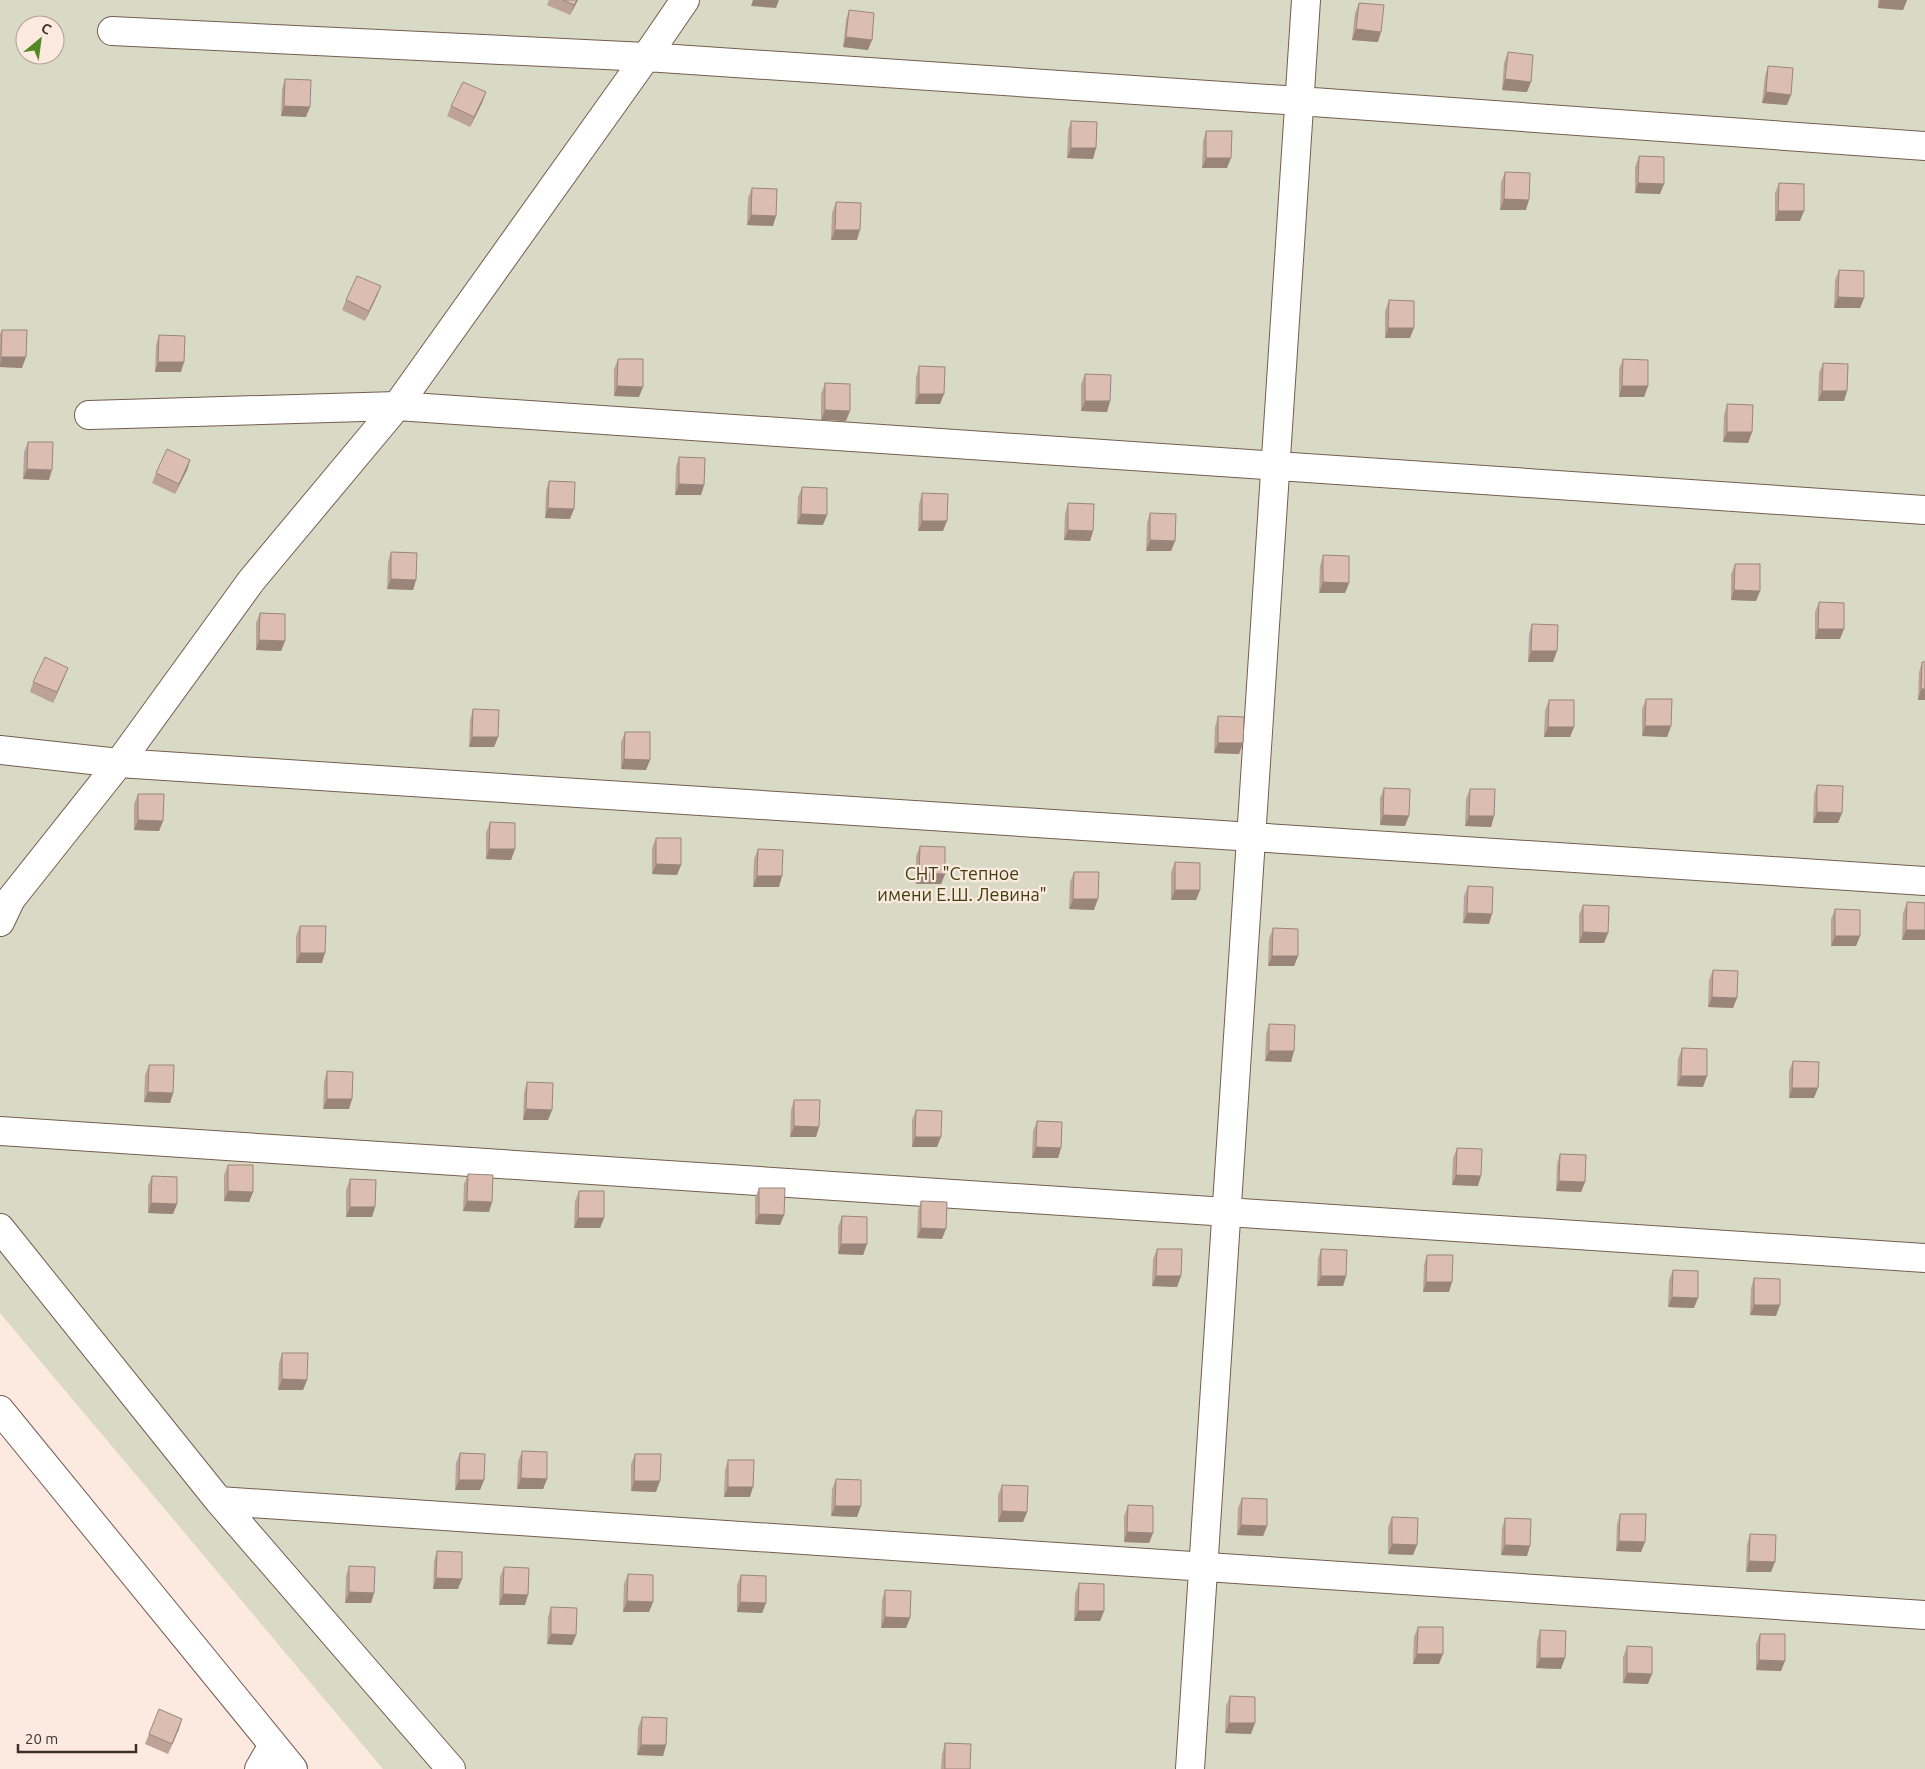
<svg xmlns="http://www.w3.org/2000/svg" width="1925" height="1769" font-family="Ubuntu,sans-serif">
<rect width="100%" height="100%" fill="#fce9e0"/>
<path fill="#d8dac6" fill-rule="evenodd" d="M0,0h1925v1769h-1542l-383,-456zM25,25h30v30h-30z"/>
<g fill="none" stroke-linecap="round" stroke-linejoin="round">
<g stroke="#765c4f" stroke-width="30">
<path id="minor" d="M112,31l534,26 653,44 626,45
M89,415l308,-9 1528,104
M0,750l119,13 1806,118
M0,922l11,-23 108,-136 132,-182 146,-175 249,-349 39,-57
M0,1131l1925,127
M0,1228l219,273 1706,114
M0,1410l293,359
M219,1501l232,268
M259,1769l14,-24
M1190,1769l116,-1769"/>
</g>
<use href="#minor" stroke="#fff" stroke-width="28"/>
</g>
<path fill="#bda397" d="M549,0h29l-8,15 -23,-10z
M1878,0h29l-4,10 -25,-2z
M1359,3l19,39 -26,-2 3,-27z
M849,10l19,40 -25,-3 3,-27z
M1508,52l19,40 -25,-2 2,-27z
M1768,66l19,39 -25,-2 3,-27z
M285,79l21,38 -25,-1 1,-27z
M486,92l-4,11 -12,24 -23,-11 4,-10z
M1071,121l25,27 -3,11 -26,-1 1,-27z
M1206,131l21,37h-25l1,-27z
M1639,156l21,38 -25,-1v-26z
M1505,172l21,38h-26l1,-28z
M1779,183l21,38h-25v-28z
M752,188l21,38 -26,-1 1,-27z
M836,202l21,38h-26l1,-27z
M1839,270l25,28 -4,10h-26l1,-28z
M381,286l-4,10 -12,25 -23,-11 4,-10z
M1389,300l21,38h-25v-27z
M2,330l20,38 -22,-1v-33z
M159,335l22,37h-26l1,-27z
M618,359l21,38 -25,-1v-27z
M1623,359l25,27 -4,11h-25v-28z
M1823,363l24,28 -3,10h-26l1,-28z
M919,366l21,38h-25l1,-27z
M1085,374l25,27 -3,11 -26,-1v-27z
M825,383l21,38 -25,-1v-26z
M1727,404l25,28 -4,11 -25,-1 1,-27z
M28,442l21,38 -26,-1 1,-27z
M679,457l25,28 -3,10h-26l1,-28z
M190,460l-3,10 -12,24 -23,-11 4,-10z
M549,481l21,38 -25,-1 1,-27z
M802,487l21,38 -26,-1 1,-27z
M922,493l21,38h-25l1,-27z
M1068,503l25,28 -3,10 -26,-1 1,-26z
M1150,513l25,28 -4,10h-25l1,-28z
M391,552l25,28 -3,10 -26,-1 1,-27z
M1323,555l26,28 -4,10h-26l1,-27z
M1735,564l25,27 -4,10 -25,-1v-26z
M1819,602l21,37h-25v-27z
M260,613l25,28 -4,10 -25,-1v-27z
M1532,624l21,38h-25l1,-28z
M1922,662h3v38h-7l1,-28z
M64,678l-11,25 -23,-11 3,-10z
M1646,699l25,27 -4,11 -25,-1v-27z
M1549,700l25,27 -4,10h-26l1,-27z
M473,709l25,28 -4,10h-25l1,-27z
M1218,716l25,27 -4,11 -25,-1 1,-26z
M625,732l25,28 -4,10 -25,-1v-27z
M1817,785l25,28 -4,10h-25l1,-28z
M1384,788l21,38 -25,-1v-27z
M1470,789l24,27 -3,11 -26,-1 1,-27z
M138,794l25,27 -4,10 -25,-1v-26z
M490,822l25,27 -4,11 -25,-1v-26z
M656,838l25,27 -4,10 -25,-1v-26z
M920,846l25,28 -4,10h-25v-28z
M758,849l21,38h-26l1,-28z
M1175,862l25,28 -4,10h-25v-28z
M1074,872l20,38 -25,-1 1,-27z
M1468,886l21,38 -26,-1 1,-27z
M1907,902l18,1 -23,37 1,-27z
M1583,905l25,28 -4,10h-25v-28z
M1835,909l25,27 -4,10h-25v-27z
M300,926l22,37h-26v-27z
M1273,928l25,28 -4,10h-26l1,-27z
M1713,970l20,38 -25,-1 1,-27z
M1269,1024l25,27 -3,11 -26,-1 1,-27z
M1682,1048l21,39 -26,-1 1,-27z
M1793,1061l21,37h-25v-27z
M149,1065l24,28 -3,10 -26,-1 1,-27z
M327,1071l25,28 -3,10h-26l1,-27z
M527,1082l25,28 -4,10h-25l1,-27z
M794,1100l22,37h-26l1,-27z
M916,1110l21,37h-25v-27z
M1037,1121l24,27 -3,10h-26l1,-27z
M1457,1148l21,38 -26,-1 1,-27z
M1560,1154l25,28 -4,10 -25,-1 1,-27z
M228,1165l25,27 -4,10 -25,-1v-26z
M468,1174l24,28 -3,10 -26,-1 1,-27z
M152,1176l25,28 -4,10 -25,-1v-27z
M350,1179l25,28 -3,10h-26v-27z
M759,1188l25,27 -4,10 -25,-1v-26z
M579,1191l25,27 -4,10h-26l1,-27z
M921,1201l21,38 -25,-1 1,-27z
M842,1216l25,28 -4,11 -25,-1v-27z
M1157,1249l24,27 -4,11 -25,-1 1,-27z
M1321,1249l25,27 -3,10h-26l1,-27z
M1427,1255l22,37h-26l1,-27z
M1673,1270l21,38 -26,-1 1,-27z
M1754,1278l22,38 -26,-1 1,-27z
M282,1353l25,27 -4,10h-25l1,-27z
M522,1451l25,28 -4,10h-26l1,-27z
M460,1453l24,27 -4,10h-25l1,-27z
M635,1454l21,38 -25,-1v-27z
M728,1460l22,37h-26l1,-27z
M836,1479l21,38 -26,-1 1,-27z
M1002,1485l25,27 -4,10h-25v-27z
M1242,1498l25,28 -4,10 -26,-1 1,-27z
M1128,1505l25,28 -4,10 -25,-1v-26z
M1620,1514l25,28 -4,10 -25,-1 1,-27z
M1392,1517l25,28 -4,10 -25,-1v-27z
M1505,1518l22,38 -26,-1 1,-27z
M1750,1534l21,38h-25l1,-27z
M437,1551l21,38h-25l1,-28z
M349,1566l25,27 -3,10h-26l1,-27z
M504,1567l21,38h-26l1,-28z
M628,1574l25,28 -4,10h-26l1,-28z
M741,1575l25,28 -4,10 -25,-1v-27z
M1079,1583l25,28 -4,10h-26l1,-27z
M885,1590l25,28 -4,10h-25l1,-28z
M551,1607l25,28 -4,10 -25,-1 1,-27z
M1418,1627l21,37h-26l1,-27z
M1540,1630l21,39 -25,-1 1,-27z
M1760,1634l21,37 -25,-1v-26z
M1627,1646l21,38 -25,-1v-26z
M1230,1696l21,38 -26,-1 1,-27z
M642,1717l24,28 -3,11 -26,-1 1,-27z
M179,1729l-11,25 -23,-10 4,-10z
M945,1743l25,26h-29l1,-15z"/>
<path fill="#9a857b" d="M577,0h1l-8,15 4,-10z
M753,0h26l-3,8 -25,-2z
M1880,0h27l-4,10 -25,-2z
M1356,29l25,3 -3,10 -26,-2z
M846,37l26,3 -4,10 -25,-3z
M1505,79l26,3 -4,10 -25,-2z
M486,92l-4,11 -12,24 4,-10z
M1766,92l25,3 -4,10 -25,-2z
M284,106l26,1 -4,10 -25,-1z
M1071,148h25l-3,11 -26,-1z
M1206,158h25l-4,10h-25z
M1638,183l26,1 -4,10 -25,-1z
M1504,199l25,1 -3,10h-26z
M1778,211h26l-4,10h-25z
M751,215l25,1 -3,10 -26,-1z
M835,230h25l-3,10h-26z
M381,286l-4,10 -12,25 4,-10z
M1838,297l26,1 -4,10h-26z
M1388,328h26l-4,10h-25z
M1,357h25l-4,11 -22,-1z
M158,362h26l-3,10h-26z
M617,386l26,1 -4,10 -25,-1z
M1622,386h26l-4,11h-25z
M1822,391h25l-3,10h-26z
M919,394h25l-4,10h-25z
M1085,401h25l-3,11 -26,-1z
M825,410l25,1 -4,10 -25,-1z
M1727,432h25l-4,11 -25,-1z
M190,460l-3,10 -12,24 4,-10z
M27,469l25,1 -3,10 -26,-1z
M679,484l25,1 -3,10h-26z
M548,508l26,1 -4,10 -25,-1z
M801,514l26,1 -4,10 -26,-1z
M922,521h25l-4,10h-25z
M1068,530l25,1 -3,10 -26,-1z
M1150,540l25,1 -4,10h-25z
M391,579l25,1 -3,10 -26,-1z
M1323,582l26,1 -4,10h-26z
M1734,590l26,1 -4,10 -25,-1z
M1818,629h26l-4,10h-25z
M259,640l26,1 -4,10 -25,-1z
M1531,651h26l-4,11h-25z
M68,668l-4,10 -11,25 4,-11z
M1921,689h4v11h-7z
M1645,726h26l-4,11 -25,-1z
M1548,727h26l-4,10h-26z
M472,737h26l-4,10h-25z
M1218,743h25l-4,11 -25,-1z
M624,759l26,1 -4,10 -25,-1z
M1817,812l25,1 -4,10h-25z
M1383,815l26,1 -4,10 -25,-1z
M1469,816h25l-3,11 -26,-1z
M138,820l25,1 -4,10 -25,-1z
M489,849h26l-4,11 -25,-1z
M656,864l25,1 -4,10 -25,-1z
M919,873l26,1 -4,10h-25z
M757,876h25l-3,11h-26z
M1175,890h25l-4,10h-25z
M1073,899h25l-4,11 -25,-1z
M1467,913l25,1 -3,10 -26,-1z
M1906,930h19v10h-23z
M1583,932l25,1 -4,10h-25z
M1835,936h25l-4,10h-25z
M300,953h25l-3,10h-26z
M1272,956h26l-4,10h-26z
M1712,997l25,1 -4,10 -25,-1z
M1269,1051h25l-3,11 -26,-1z
M1681,1076h26l-4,11 -26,-1z
M1792,1088h26l-4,10h-25z
M148,1092l25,1 -3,10 -26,-1z
M327,1099h25l-3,10h-26z
M526,1109l26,1 -4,10h-25z
M794,1126l25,1 -3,10h-26z
M915,1137h26l-4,10h-25z
M1036,1147l25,1 -3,10h-26z
M1456,1175l25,1 -3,10 -26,-1z
M1559,1181l26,1 -4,10 -25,-1z
M228,1191l25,1 -4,10 -25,-1z
M467,1201l25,1 -3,10 -26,-1z
M151,1203l26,1 -4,10 -25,-1z
M350,1207h25l-3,10h-26z
M759,1214l25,1 -4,10 -25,-1z
M578,1218h26l-4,10h-26z
M921,1228l25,1 -4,10 -25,-1z
M841,1244h26l-4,11 -25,-1z
M1156,1276h25l-4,11 -25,-1z
M1321,1276h25l-3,10h-26z
M1426,1282h26l-3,10h-26z
M1672,1297l26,1 -4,10 -26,-1z
M1754,1305h26l-4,11 -26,-1z
M282,1379l25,1 -4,10h-25z
M521,1478l26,1 -4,10h-26z
M459,1480h25l-4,10h-25z
M634,1481h26l-4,11 -25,-1z
M728,1487h25l-3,10h-26z
M835,1506h26l-4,11 -26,-1z
M1002,1511l25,1 -4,10h-25z
M1241,1525l26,1 -4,10 -26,-1z
M1127,1532l26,1 -4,10 -25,-1z
M1619,1541l26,1 -4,10 -25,-1z
M1392,1544l25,1 -4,10 -25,-1z
M1505,1545l25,1 -3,10 -26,-1z
M1749,1561l26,1 -4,10h-25z
M436,1578l26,1 -4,10h-25z
M349,1592l25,1 -3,10h-26z
M503,1594l25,1 -3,10h-26z
M627,1601l26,1 -4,10h-26z
M740,1602l26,1 -4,10 -25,-1z
M1078,1611h26l-4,10h-26z
M885,1617l25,1 -4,10h-25z
M551,1634l25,1 -4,10 -25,-1z
M1417,1654h26l-4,10h-26z
M1540,1658h25l-4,11 -25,-1z
M1759,1660l26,1 -4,10 -25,-1z
M1627,1673l25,1 -4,10 -25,-1z
M182,1719l-3,10 -11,25z
M1229,1723h26l-4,11 -26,-1z
M641,1745h25l-3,11 -26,-1z"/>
<path fill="#dcbeb0" stroke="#9a857b" d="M563,0h14l-3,5z
M1359,3l25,2 -3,27 -25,-3z
M849,10l25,3 -2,27 -26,-3z
M1508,52l25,3 -2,27 -26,-3z
M1768,66l25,2 -2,27 -25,-3z
M285,79l26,1 -1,27 -26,-1z
M463,82l23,10 -12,25 -23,-11z
M1071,121l26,1 -1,26h-25z
M1206,131h26l-1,27h-25z
M1639,156l25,1v27l-26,-1z
M1505,172l25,1 -1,27 -25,-1z
M1779,183l25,1v27h-26z
M752,188l25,1 -1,27 -25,-1z
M836,202l25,1 -1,27h-25z
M1839,270l25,1v27l-26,-1z
M357,276l24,10 -12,25 -23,-11z
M1389,300l25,1v27h-26z
M2,330h25l-1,27h-25z
M159,335l26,1 -1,26h-26z
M618,359h25v28l-26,-1z
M1623,359l25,1v26h-26z
M1823,363l25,1 -1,27h-25z
M919,366l26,1 -1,27h-25z
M1085,374l26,1 -1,26h-25z
M825,383l25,1v27l-25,-1z
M1727,404l26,1 -1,27h-25z
M28,442h25l-1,28 -25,-1z
M167,449l23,11 -11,24 -23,-11z
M679,457l26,1 -1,27 -25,-1z
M549,481l26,1 -1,27 -26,-1z
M802,487l25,1v27l-26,-1z
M922,493l26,1 -1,27h-25z
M1068,503l26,1 -1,27 -25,-1z
M1150,513l26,1 -1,27 -25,-1z
M391,552l26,1 -1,27 -25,-1z
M1323,555l26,1v27l-26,-1z
M1735,564h25v27l-26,-1z
M1819,602l25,1v26h-26z
M260,613l25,1v27l-26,-1z
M1532,624l26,1 -1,26h-26z
M45,657l23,11 -11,24 -24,-10z
M1922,662h3v27h-4z
M1646,699h26l-1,27h-26z
M1549,700h25v27h-26z
M473,709l26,1 -1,27h-26z
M1218,716l26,1 -1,26h-25z
M625,732h25v28l-26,-1z
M1817,785l26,1 -1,27 -25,-1z
M1384,788l26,1 -1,27 -26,-1z
M1470,789h25l-1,27h-25z
M138,794h26l-1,27 -25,-1z
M490,822l25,1v26h-26z
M656,838h25v27l-25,-1z
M920,846l25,1v27l-26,-1z
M758,849l25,1 -1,26h-25z
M1175,862l25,1v27h-25z
M1074,872h25l-1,27h-25z
M1468,886l25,1 -1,27 -25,-1z
M1907,902l18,1v27h-19z
M1583,905l26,1 -1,27 -25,-1z
M1835,909l25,1v26h-25z
M300,926h26l-1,27h-25z
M1273,928l25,1v27h-26z
M1713,970l25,1 -1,27 -25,-1z
M1269,1024l26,1 -1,26h-25z
M1682,1048l25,1v27h-26z
M1793,1061l26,1 -1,26h-26z
M149,1065h25l-1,28 -25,-1z
M327,1071l26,1 -1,27h-25z
M527,1082l26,1 -1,27 -26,-1z
M794,1100h26l-1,27 -25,-1z
M916,1110l26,1 -1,26h-26z
M1037,1121l25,1 -1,26 -25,-1z
M1457,1148l25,1 -1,27 -25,-1z
M1560,1154l26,1 -1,27 -26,-1z
M228,1165h25v27l-25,-1z
M468,1174l25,1 -1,27 -25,-1z
M152,1176l25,1v27l-26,-1z
M350,1179l26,1 -1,27h-25z
M759,1188h26l-1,27 -25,-1z
M579,1191h25v27h-26z
M921,1201l26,1 -1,27 -25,-1z
M842,1216l25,1v27h-26z
M1157,1249h25l-1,27h-25z
M1321,1249l26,1 -1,26h-25z
M1427,1255h26l-1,27h-26z
M1673,1270l25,1v27l-26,-1z
M1754,1278l26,1v26h-26z
M282,1353h26l-1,27 -25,-1z
M522,1451l25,1v27l-26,-1z
M460,1453l25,1 -1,26h-25z
M635,1454h26l-1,27h-26z
M728,1460h26l-1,27h-25z
M836,1479l25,1v26h-26z
M1002,1485l26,1 -1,26 -25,-1z
M1242,1498l25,1v27l-26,-1z
M1128,1505l25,1v27l-26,-1z
M1620,1514h26l-1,28 -26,-1z
M1392,1517l26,1 -1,27 -25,-1z
M1505,1518l26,1 -1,27 -25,-1z
M1750,1534l26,1 -1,27 -26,-1z
M437,1551l25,1v27l-26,-1z
M349,1566l26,1 -1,26 -25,-1z
M504,1567l25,1 -1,27 -25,-1z
M628,1574l25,1v27l-26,-1z
M741,1575l25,1v27l-26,-1z
M1079,1583l25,1v27h-26z
M885,1590l26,1 -1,27 -25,-1z
M551,1607l26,1 -1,27 -25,-1z
M1418,1627h25v27h-26z
M1540,1630l26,1 -1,27h-25z
M1760,1634h25v27l-26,-1z
M1627,1646l25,1v27l-25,-1z
M1230,1696l25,1v26h-26z
M159,1709l23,10 -10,25 -23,-10z
M642,1717l25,1 -1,27h-25z
M945,1743l26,1 -1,25h-25z"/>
<g text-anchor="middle" stroke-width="4.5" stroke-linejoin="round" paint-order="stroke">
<g font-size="18" fill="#3f400d" stroke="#fce9e0">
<text x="962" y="880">СНТ "Степное<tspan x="962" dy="21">имени Е.Ш. Левина"</tspan></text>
</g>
</g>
<g transform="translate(40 40) rotate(29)"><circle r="24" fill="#fce9e0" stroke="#af9f97"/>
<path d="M0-4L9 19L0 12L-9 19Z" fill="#538923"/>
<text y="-8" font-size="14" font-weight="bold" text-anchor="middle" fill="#3c302a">С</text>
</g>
<path d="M18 1744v8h118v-8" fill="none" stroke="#3c302a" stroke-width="2.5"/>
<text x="25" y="1744" font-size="15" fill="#3c302a" stroke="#fce9e0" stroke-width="4" paint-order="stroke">20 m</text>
</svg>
